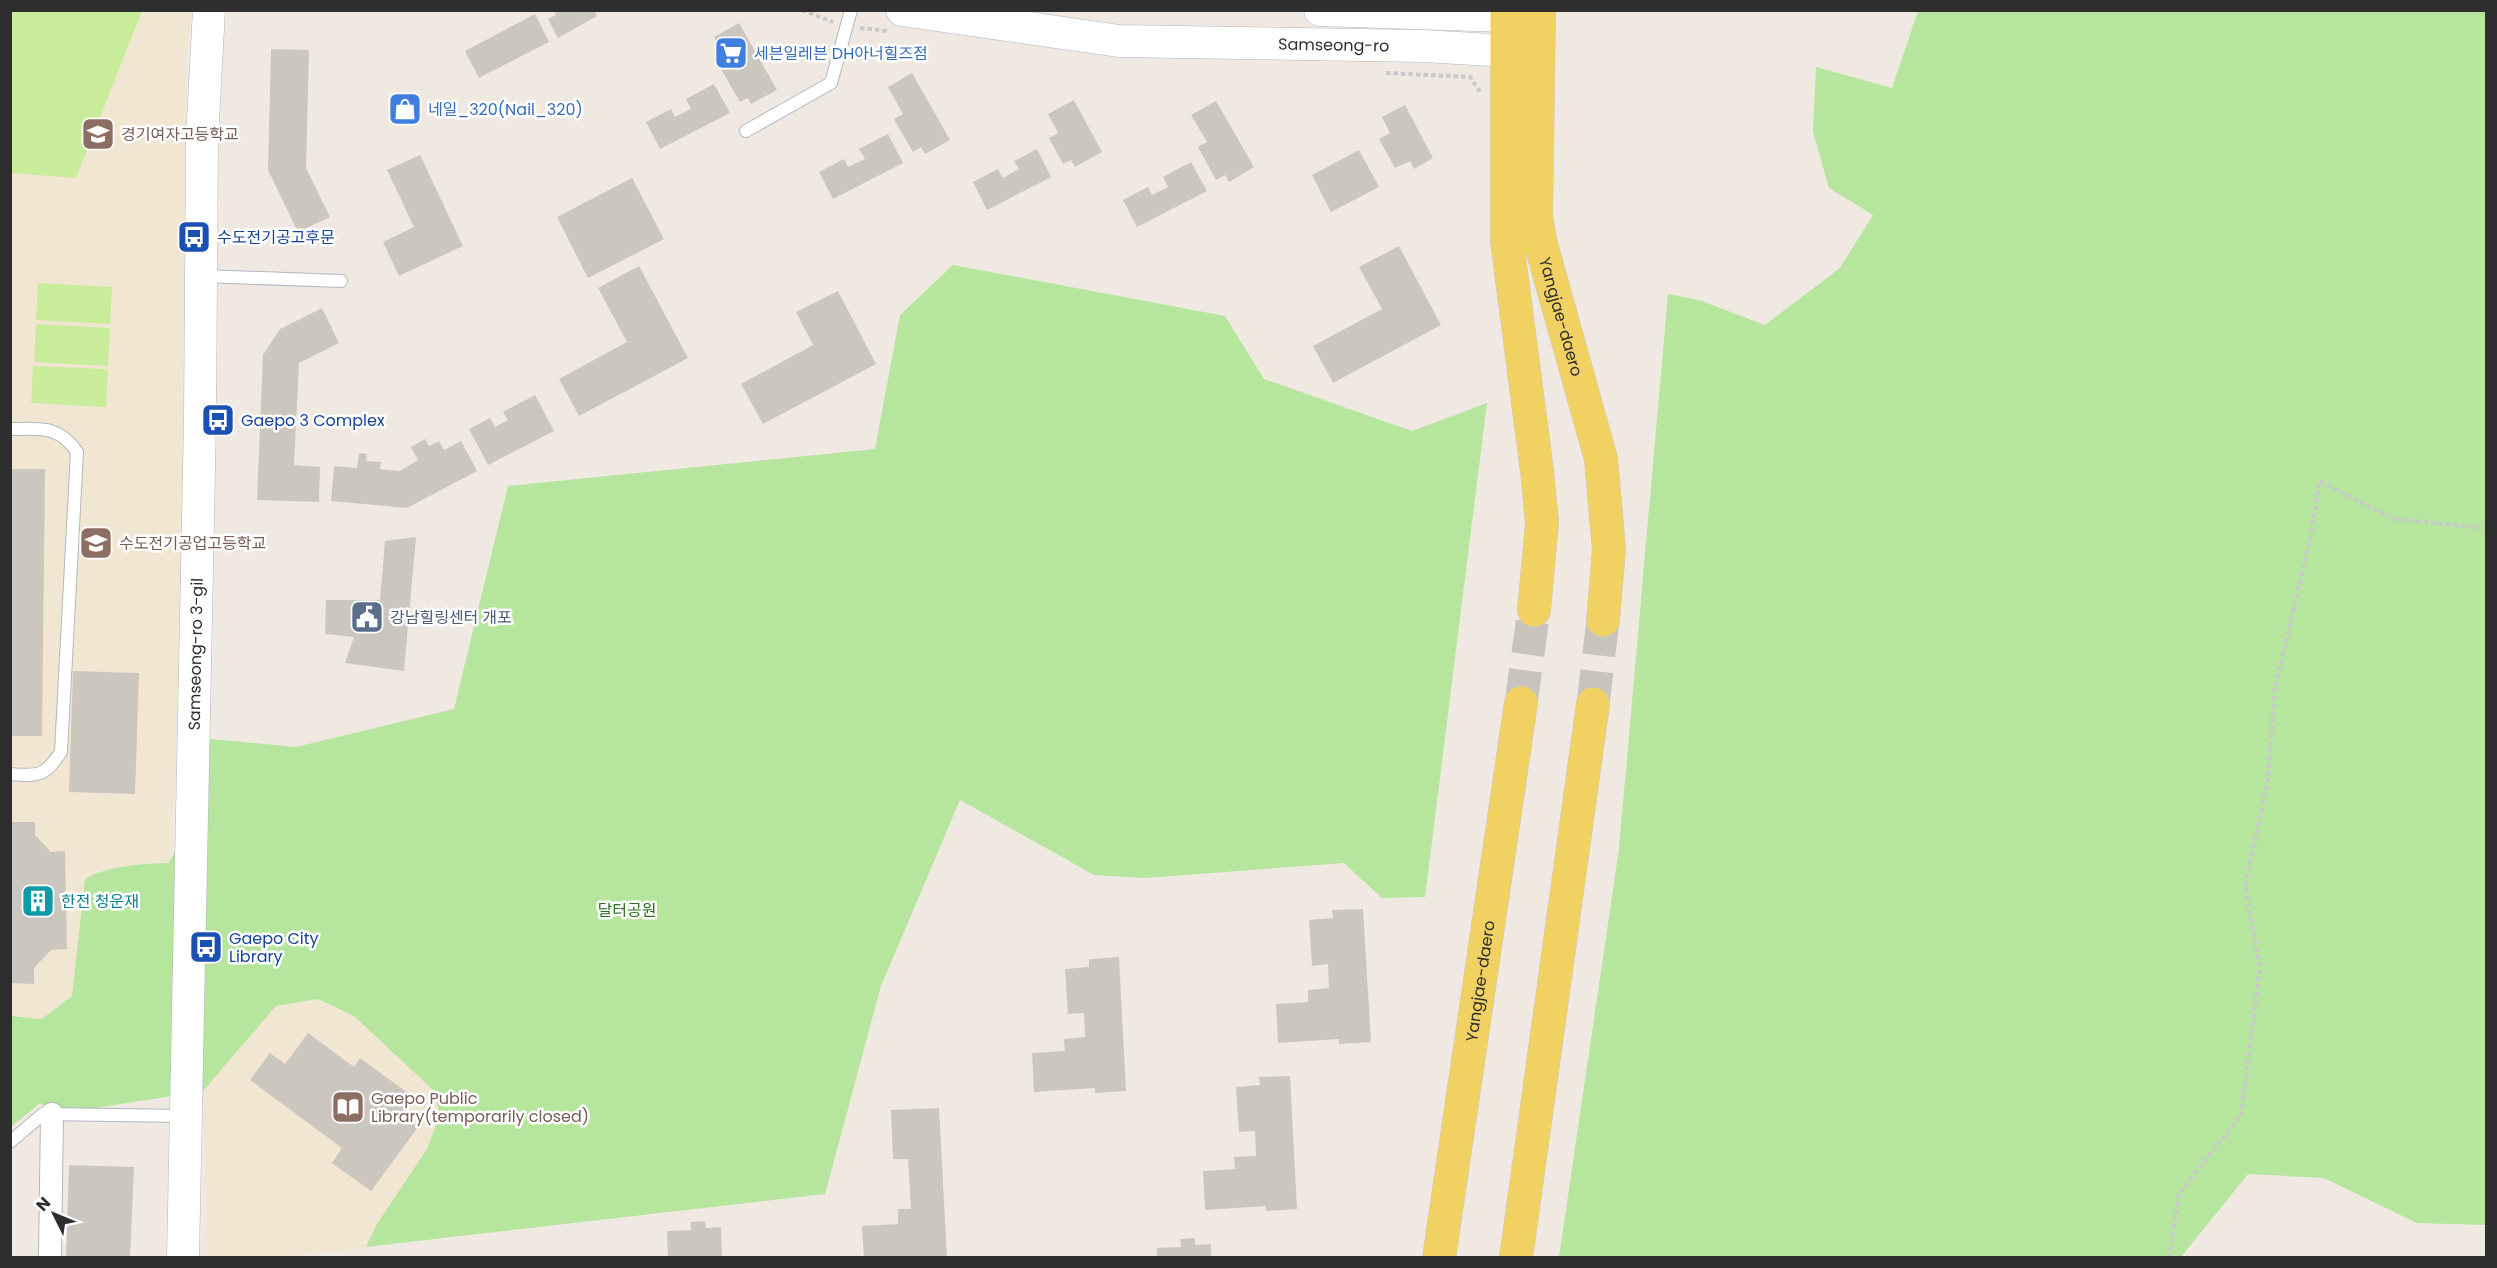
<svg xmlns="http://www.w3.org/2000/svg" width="2497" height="1268" font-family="Poppins,'Noto Sans KR',sans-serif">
<rect width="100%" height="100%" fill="#efe9e1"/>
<path fill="#f0e6d1" d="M10,11h182l-7,53 4,237 -14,484 -6,78 -30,1 -40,7 -14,8 -13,117 -30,23 -32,-3z
M318,999l36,16 79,76 7,24 -13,34 -61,98 -81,10h-78l-4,-166 73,-85z"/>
<path fill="#b6e59e" d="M1918,11h568v1214l-69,-2 -93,-45 -76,-4 -67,83h-622l60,-408 49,-555 31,6 66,25 75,-57 33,-53 -44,-27 -16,-56 3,-65 76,21z
M953,265l272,51 39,63 148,52 75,-28 -62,494 -43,1 -38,-35 -200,15 -50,-3 -134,-75 -79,186 -56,208 -459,53 11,-23 50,-75 13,-34 -7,-25 -79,-74 -36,-17 -42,7 -73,85 -126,20 -38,-7 -28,23v-111l31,3 30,-23 13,-117c25,-14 55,-15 84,-16l22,-46 10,-79 95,9 158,-38 54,-223 367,-37 25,-134z"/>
<path fill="#c9ec9a" d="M10,11h132l-66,167 -65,-5z
M38,283l74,4 -2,37 -74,-4z
M36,324l74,4 -2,38 -74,-4z
M33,366l75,3 -2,38 -75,-4z"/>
<path fill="#cbc7bf" d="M554,10h40l3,6 -39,22 -10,-19 8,-4z
M535,14l14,28 -70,36 -14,-27z
M739,23l38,67 -26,14 -3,-6 -8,4 -19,-33 9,-4 -16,-28z
M271,49l38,1 -3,118 24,49 -32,15 -30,-62z
M912,73l38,67 -25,14 -4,-7 -8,5 -19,-33 9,-5 -15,-27z
M714,84l16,29 -70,36 -14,-27 25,-13 4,8 16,-8 -5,-10z
M1074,100l28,52 -27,15 -4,-7 -8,4 -14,-26 9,-5 -10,-19z
M1216,101l38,66 -25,15 -4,-7 -9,5 -18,-33 9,-5 -16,-27z
M1405,105l28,53 -19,11 -4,-8 -15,7 -16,-29 11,-6 -8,-16z
M888,134l15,29 -70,36 -14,-27 25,-13 4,8 17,-8 -6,-10z
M1037,149l14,28 -64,33 -14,-28 25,-13 5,9 16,-9 -5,-8z
M1359,150l20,37 -48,25 -19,-37z
M420,155l43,91 -64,30 -16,-34 31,-15 -27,-57z
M1191,162l16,29 -70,36 -14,-27 25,-13 4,8 16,-8 -5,-10z
M632,178l32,61 -76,39 -31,-61z
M1399,246l42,79 -108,58 -20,-37 69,-37 -23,-42z
M639,266l49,92 -109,58 -20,-37 68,-37 -29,-54z
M838,291l38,73 -113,60 -22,-40 72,-39 -17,-33z
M322,308l17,35 -40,20 -5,102 26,2 -1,35 -62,-2 6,-145 17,-26z
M535,395l19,36 -66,34 -19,-36 21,-11 5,9 13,-7 -5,-8z
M425,439l4,7 10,-5 5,9 17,-9 16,30 -70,37 -76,-7 3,-35 23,2 2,-15 8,1 -1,7 15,1 -1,7 20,2 18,-11 -7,-13z
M10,469h35l-3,267h-32z
M416,537l-12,134 -59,-8 9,-26 -29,-3 1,-34h54l5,-59z
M73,671l66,2 -4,121 -66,-2z
M10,822h25v13l16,17 14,-1 2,98 -16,1 -17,18v16l-24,-1z
M1363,909l8,133 -32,2v-5l-61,4 -2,-39 32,-2v-12l21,-2 -1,-24 -16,2 -3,-46 24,-2 -1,-8z
M1119,957l7,134 -31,2v-5l-61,4 -2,-39 33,-2 -1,-12 21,-2 -1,-24 -16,1 -3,-45 24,-2v-8z
M308,1033l46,34 6,-9 56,41 -12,16 15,11 -48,65 -39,-28 10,-15 -92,-68 20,-27 15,11z
M1290,1076l7,133 -31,2v-5l-61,4 -2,-39 32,-2 -1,-12 22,-1 -1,-25 -16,1 -3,-45 24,-2 -1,-8z
M939,1108l8,150h-83l-2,-32 36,-2v-15h13l-3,-50h-15l-2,-49z
M69,1165l65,2 -4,91h-64z
M705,1221l1,7 15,-1 1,31h-54l-1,-27 24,-1v-8z
M1195,1238v7l16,-1v14h-54v-10l24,-1 -1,-8z"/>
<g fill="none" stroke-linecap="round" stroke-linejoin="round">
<path stroke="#c8c4bd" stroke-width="33" stroke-dasharray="33 16" stroke-linecap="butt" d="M1521,703l13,-93
M1593,704l10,-84"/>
<g stroke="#b4b7c1" stroke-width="14">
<path id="lane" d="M746,131l85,-48 20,-73
M202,276l139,5
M10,429c30,0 49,-4 67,23l-16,300c-17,25 -22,24 -51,22
M10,1142l33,-28 142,2"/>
</g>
<g stroke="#b4b7c1" stroke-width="24">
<path id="street" d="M50,1258l2,-144"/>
</g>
<g stroke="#b4b7c1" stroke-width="33">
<g id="secondary">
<path id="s1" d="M902,10l217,31 305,5 84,5 21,-11"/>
<path d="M1320,10l187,6 23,14"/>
<path id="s2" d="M183,1258l17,-838 2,-281 7,-129"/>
</g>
</g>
<g stroke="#c9c9c9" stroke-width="34">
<g id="primary">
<path d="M1507,10v231l30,230 5,52 -8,87"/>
<path id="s3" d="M1539,10l-3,205 4,26 61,218 8,90 -6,71"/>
<path id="s4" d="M1439,1258l82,-555"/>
<path d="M1516,1258l77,-554"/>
</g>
</g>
<path stroke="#c9c9c9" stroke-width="4" stroke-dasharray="4.5 3" stroke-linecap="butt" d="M802,10l31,12
M860,28l28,3
M1386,73l84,4 11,16
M2169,1258l10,-64 62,-79 19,-147 -15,-82 23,-106 7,-93 34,-142 11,-64 73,38 93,9"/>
<use href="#lane" stroke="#fff" stroke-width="12"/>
<use href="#street" stroke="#fff" stroke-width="22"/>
<use href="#secondary" stroke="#fff" stroke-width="32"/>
<use href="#primary" stroke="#f2d163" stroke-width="33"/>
</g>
<defs>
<g id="supermarket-square" transform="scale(1.725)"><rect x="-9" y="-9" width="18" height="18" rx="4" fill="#3f7fe0" stroke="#fff"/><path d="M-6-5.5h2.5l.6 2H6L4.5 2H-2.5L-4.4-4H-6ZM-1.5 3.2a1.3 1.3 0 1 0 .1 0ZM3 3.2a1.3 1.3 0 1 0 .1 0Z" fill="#fff"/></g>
<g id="shop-square" transform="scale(1.725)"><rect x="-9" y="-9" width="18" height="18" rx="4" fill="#3f7fe0" stroke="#fff"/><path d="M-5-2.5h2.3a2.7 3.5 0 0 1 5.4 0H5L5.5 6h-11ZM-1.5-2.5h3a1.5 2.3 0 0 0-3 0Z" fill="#fff"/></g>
<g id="school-square" transform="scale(1.725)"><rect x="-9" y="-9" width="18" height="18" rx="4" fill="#8d6e63" stroke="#fff"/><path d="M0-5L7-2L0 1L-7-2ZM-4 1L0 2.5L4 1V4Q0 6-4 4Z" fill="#fff"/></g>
<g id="bus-square" transform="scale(1.725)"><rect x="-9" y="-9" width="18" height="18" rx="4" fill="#1a4fb4" stroke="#fff"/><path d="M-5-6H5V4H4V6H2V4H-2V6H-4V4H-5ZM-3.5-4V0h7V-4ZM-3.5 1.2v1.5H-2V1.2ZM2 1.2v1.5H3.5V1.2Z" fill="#fff"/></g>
<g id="civic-square" transform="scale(1.725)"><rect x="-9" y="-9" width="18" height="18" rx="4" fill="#5c6f8a" stroke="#fff"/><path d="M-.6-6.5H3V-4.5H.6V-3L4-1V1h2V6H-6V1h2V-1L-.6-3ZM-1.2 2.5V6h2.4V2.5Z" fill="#fff"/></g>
<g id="building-square" transform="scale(1.725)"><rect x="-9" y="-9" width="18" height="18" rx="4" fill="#0f9aa8" stroke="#fff"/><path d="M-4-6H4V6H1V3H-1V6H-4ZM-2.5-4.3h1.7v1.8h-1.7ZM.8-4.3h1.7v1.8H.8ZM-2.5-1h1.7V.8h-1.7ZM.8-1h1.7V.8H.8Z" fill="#fff"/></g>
<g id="library-square" transform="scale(1.725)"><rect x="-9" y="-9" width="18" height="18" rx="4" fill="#8d6e63" stroke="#fff"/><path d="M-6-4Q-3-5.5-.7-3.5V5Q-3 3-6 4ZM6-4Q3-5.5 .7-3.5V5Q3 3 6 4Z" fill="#fff"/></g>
</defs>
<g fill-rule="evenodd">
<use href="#supermarket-square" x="731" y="53"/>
<use href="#shop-square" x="405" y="109"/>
<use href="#school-square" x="98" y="134"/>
<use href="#bus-square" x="194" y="237"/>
<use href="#bus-square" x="218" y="420"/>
<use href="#school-square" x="96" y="543"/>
<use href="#civic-square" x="367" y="617"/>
<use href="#building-square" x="38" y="901"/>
<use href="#bus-square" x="206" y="947"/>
<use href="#library-square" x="348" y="1107"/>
</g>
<g text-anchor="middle" stroke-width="5" stroke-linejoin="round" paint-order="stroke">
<g font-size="16" fill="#2e2e2e" stroke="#fff">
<text dy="6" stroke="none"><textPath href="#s1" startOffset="434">Samseong-ro</textPath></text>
<text dy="6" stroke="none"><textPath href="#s3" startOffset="310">Yangjae-daero</textPath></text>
<text dy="6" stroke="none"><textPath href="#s2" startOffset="604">Samseong-ro 3-gil</textPath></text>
<text dy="6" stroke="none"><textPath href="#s4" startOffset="280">Yangjae-daero</textPath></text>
</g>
<g font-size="16" fill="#366cbe" stroke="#fff" text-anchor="start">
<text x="754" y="59">세븐일레븐 DH아너힐즈점</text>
<text x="428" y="115">네일_320(Nail_320)</text>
</g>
<g font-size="16" fill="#785e54" stroke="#fff" text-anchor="start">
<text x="121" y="140">경기여자고등학교</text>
<text x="119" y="549">수도전기공업고등학교</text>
<text x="371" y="1104">Gaepo Public<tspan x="371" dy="18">Library(temporarily closed)</tspan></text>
</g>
<g font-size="16" fill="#164399" stroke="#fff" text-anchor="start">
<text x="217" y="243">수도전기공고후문</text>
<text x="241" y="426">Gaepo 3 Complex</text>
<text x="229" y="944">Gaepo City<tspan x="229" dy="18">Library</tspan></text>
</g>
<g font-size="16" fill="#4e5e75" stroke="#fff" text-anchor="start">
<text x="390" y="623">강남힐링센터 개포</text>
</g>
<g font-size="16" fill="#0d838f" stroke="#fff" text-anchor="start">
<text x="61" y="907">한전 청운재</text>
</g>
<g font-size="16" fill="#2c6e1b" stroke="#fff">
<text x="627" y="916">달터공원</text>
</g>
</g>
<rect width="2497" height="1268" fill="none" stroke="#2e2e2e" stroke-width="24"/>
<g transform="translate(54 1214) rotate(313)" stroke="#ffffff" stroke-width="4.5" paint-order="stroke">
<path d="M0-4.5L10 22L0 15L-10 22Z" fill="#2e2e2e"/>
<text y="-9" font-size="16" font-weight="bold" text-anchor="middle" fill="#2e2e2e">N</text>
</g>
</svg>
